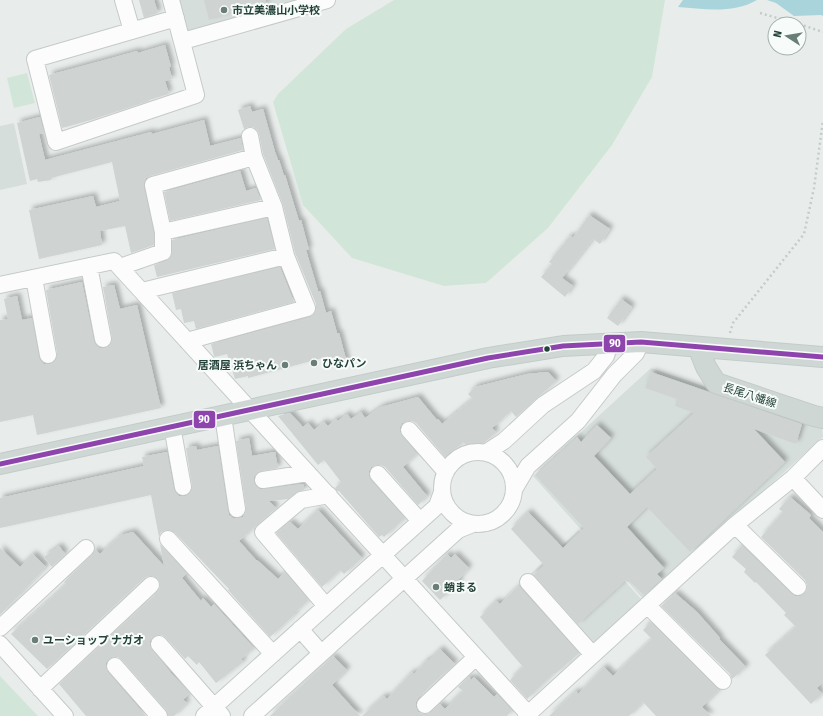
<svg xmlns="http://www.w3.org/2000/svg" width="823" height="716" font-family="'Fira Sans Condensed','Noto Sans JP',sans-serif">
<defs>
<filter id="shadow"><feDropShadow dx="3.5" dy="-3.5" stdDeviation="2" flood-color="#0004"/></filter>
</defs>
<rect width="100%" height="100%" fill="#e8edeb"/>
<path fill="#d6dedb" d="M178,0h127l-118,32z
M14,123l13,61 -27,6v-64z
M651,368l171,59 1,10 -179,163 -111,-124z
M579,530l63,70 -49,45 -64,-70z"/>
<path fill="#d1e6d8" d="M394,0h271l-13,77 -40,68 -64,83 -62,55 -42,3 -92,-28 -49,-53 -30,-103 5,-8 68,-65z
M27,73l8,30 -21,5 -7,-30z
M0,676l38,40h-38z"/>
<path fill="#a9d4db" d="M683,0h74c-24,14 -53,9 -79,7z
M767,0h56v16l-2,-1 -27,1 -18,-13z"/>
<path fill="#cfd4d2" filter="url(#shadow)" d="M139,0h15l4,13 -14,5z
M204,0h62v4l-57,16z
M165,45l6,22h-2l3,12 -7,2 4,13 -20,6v1l-58,19 -29,8 -13,-53 63,-17 25,-7 1,2z
M250,106l2,6 11,-3 12,43 3,8h1l5,16 1,-1 14,46 2,-1 8,30h-3l12,41h2l6,22 5,-2 6,22h2l8,30 -18,5 -3,-11 -78,21v-2l-13,3 -8,-25 -12,3 -1,-1 -3,-12 99,-27 4,-3 2,-5v-5l-21,-51 -12,-48 -20,-51 -4,-20 -2,-4 -4,-3h-5l-4,2 -6,-19z
M40,117l4,16 -5,1 6,26 106,-28 1,2 52,-14 6,26 31,-8 2,12 -93,26 -4,2 -2,5v4l10,46v12l-23,8 -6,-27 -25,5 2,14 -63,14 -10,-49 64,-14 3,11 24,-6 -8,-39 -61,16v2l-13,2 -1,-3 -7,2 -13,-58z
M240,171l6,20 10,-3 5,12 -91,21 -6,-29z
M589,215l21,14 -10,15 -7,-5 -31,39 11,8 -8,11 -24,-20 11,-13 -3,-2 21,-26 3,2z
M267,218l8,31 -118,28 -3,-12 12,-4 4,-3 2,-6v-12z
M280,267l14,35 -98,27 -2,-8 -10,2 -3,-14 -5,1 -4,-17z
M82,282l12,59 2,4 4,3h4l5,-2 3,-4v-4l-9,-51 11,-2 6,24 17,-4 24,103 -124,27 -4,-20 -33,7v-102l8,-1 -4,-20 13,-3 5,24 10,-2 7,39 2,4 3,3h6l4,-2 3,-3v-6l-11,-63z
M621,299l11,8 -14,19 -11,-8z
M548,372l8,9 -40,36 -5,-6 -19,17 4,4 -12,11 -3,1 -13,3 -5,-5 -17,16 -30,-35 -4,-2h-4l-6,2 -2,4v5l17,22 -14,13 24,29 -9,9 -33,-38 -4,-2h-5l-5,2 -2,4v5l2,4 34,38 -21,19 -2,-2 -3,2 -40,-46h-2l-2,-3 6,-6 -17,-22 -6,5 -40,-49 12,-3 13,14 5,-4 6,7 10,-8 4,4 8,-7 2,2 9,-7 4,5 10,-7 4,6 16,-11 37,-10 19,23 1,-1 4,5 31,-25 -5,-5 7,-7 52,-13z
M651,372l151,52 -6,20 -42,-15 31,33 -95,90 -43,-45 -20,20 37,41 -7,6 5,5 -18,16 -17,-16 -49,45 -44,-49 10,-10 -33,-36 17,-17 35,36 21,-20 -49,-53 42,-38 4,5 16,-17 14,13 -17,18 36,38 27,-25 -11,-12 48,-44 -19,-7 2,-7 -32,-11z
M249,438l3,18 23,-4 3,16 -16,3 -5,2 -3,4v4l2,5 4,3h4l38,-5 2,1v5l-9,3 -7,6 -19,2 7,7 -37,33 17,19h1l21,19 7,-7 24,28 -15,13 1,1 -25,23 -42,-47 1,-1 -54,-56 -5,-3h-4l-5,2 -2,5 -8,-42 -151,33v-30l144,-32 -2,-9 25,-5 7,37 2,4 3,3h6l4,-2 3,-3v-5l-6,-38 10,-2 1,4 21,-4 10,65 1,4 4,3h6l4,-1 3,-4v-5l-10,-67z
M790,497l21,18 -2,3 14,14v150l-6,6 5,6 -11,10 -46,-49 31,-28 -12,-12 2,-2 -30,-31 -1,1 -11,-11 2,-3 -14,-12 10,-12 50,49 3,2h5l5,-3 2,-3v-5l-2,-5 -44,-43 22,-25 -4,-3z
M318,510l44,48 -18,16 -4,-4 -18,17 -46,-54 14,-11 8,7z
M133,532l31,34 -4,-22 27,29 -5,5 19,23 2,-3 8,9 3,-3 40,44 -13,11 2,3 -27,21 -17,-21 -2,3 -9,-9 -3,3 -19,-21 -4,-3h-5l-4,2 -3,4v5l21,27 19,20 -7,7 4,3 -13,13h-6l-2,-6 -44,-50 -4,-3h-4l-5,2 -3,4v4l2,5 38,44h-60l-27,-32 99,-92 2,-5v-4l-2,-4 -5,-3h-5l-4,2 -97,91 -36,-35 45,-40 10,-10 -2,-2 28,-27 3,-6 5,5 21,-19z
M59,546l6,8 -13,13 -8,-10z
M0,548l20,19 13,-13 13,13 -46,48z
M447,554l4,4 4,-4 14,14 -11,12 2,2 -20,18 -18,-19z
M519,586l60,67 -24,21 -1,-1 -27,26 -17,-19 13,-13 -43,-50 16,-16 4,3z
M675,593l22,19 23,26 -1,1 27,28 -14,12 -2,-5 -69,-68z
M651,622l68,68 -17,17 9,9h-55l-13,-14 -14,14h-80l27,-25 2,3 26,-27 9,9 39,-37 -9,-9z
M440,649l15,15 -11,10v-1l-26,25 -2,4v5l2,5 5,2h5l12,-10 5,5 18,-18 -5,-4 11,-10 2,3 3,-3 20,20 3,-3 15,16 -5,6h-145l22,-20 3,3 25,-27 2,2 13,-14 1,1z
M333,656l14,14 -15,15 28,31h-90z"/>
<g fill="none" stroke-linecap="round" stroke-linejoin="round">
<g stroke="#c5cac8" stroke-width="18">
<path id="minor" d="M123,0l9,31
M171,0l25,95 -140,47 -21,-83 141,-41
M183,41l144,-41
M250,136l4,21
M163,232l111,-25
M89,266l14,73
M120,267l43,-15v-20l-10,-47 101,-28 20,50 12,49 21,52 -120,33
M34,278l14,77
M0,285l114,-24 416,455
M142,291l144,-35
M223,416l14,93
M172,426l11,61
M409,430l37,42
M442 488a36 36 0 1 1 72 0a36 36 0 1 1-72 0Z
M487,452l17,-11 39,-36 51,-34 12,-15 4,-13
M378,474l42,47
M793,478l30,32
M263,480l45,-7
M515,488l13,-22 50,-45 36,-46 22,-22 5,-11
M735,525l63,62
M168,539l105,115
M528,582l65,73
M647,605l76,76
M326,606l-63,-74 38,-32 28,-5
M0,628l86,-80
M300,629l21,24
M0,644l65,72
M159,644l63,72
M115,666l44,50
M40,689l111,-104
M425,705l51,-48
M204,716l233,-210 5,-14
M252,716l206,-186 15,-6
M526,716l209,-191 58,-47 30,-30"/>
</g>
<g stroke="#c3ccc9" stroke-width="22">
<path id="major" d="M698,347l8,20 10,16 98,33 9,2
M0,464l488,-106 75,-12 78,-4 182,15"/>
</g>
<path stroke="#c3ccca" stroke-width="2.5" stroke-dasharray="2 3" stroke-linecap="butt" d="M760,13l38,11
M799,24l24,8
M730,333l3,-10 71,-89 10,-46 9,-68"/>
<use href="#minor" stroke="#fcfcfc" stroke-width="16"/>
<use href="#major" stroke="#cfd7d5" stroke-width="20"/>
<g stroke="#f7fbf9" stroke-width="8">
<path id="bus-1" d="M0,464l488,-106 75,-12 78,-4 182,15"/>
</g>
<use href="#bus-1" stroke="#8e44ad" stroke-width="5"/>
</g>
<g fill="#697e78" stroke="#f7fbf9" stroke-width="1.5">
<circle cx="224" cy="10" r="4"/>
<circle cx="314" cy="363" r="4"/>
<circle cx="285" cy="365" r="4"/>
<circle cx="436" cy="587" r="4"/>
<circle cx="35" cy="640" r="4"/>
</g>
<circle fill="#24423a" stroke="#f7fbf9" stroke-width="1.5" cx="547" cy="349" r="3.5"/>
<g text-anchor="middle" stroke-width="4" stroke-linejoin="round" paint-order="stroke">
<g font-size="11" font-weight="bold" fill="#24423a" stroke="#f7fbf9" text-anchor="start">
<text x="232" y="14">市立美濃山小学校</text>
<text x="322" y="367">ひなパン</text>
<text x="277" y="369" text-anchor="end">居酒屋 浜ちゃん</text>
<text x="444" y="591">蛸まる</text>
<text x="43" y="644">ユーショップ ナガオ</text>
</g>
<g font-size="11" fill="#24423a" stroke="#f7fbf9">
<text transform="translate(750 395) rotate(18)" y="4">長尾八幡線</text>
</g>
</g>
<g stroke="#f7fbf9" stroke-width="1.5">
<rect x="603" y="334" width="23" height="19" rx="4" fill="#8e44ad"/>
<rect x="193" y="410" width="23" height="19" rx="4" fill="#8e44ad"/>
</g>
<g font-size="11" text-anchor="middle" font-weight="bold" fill="#fff">
<text x="615" y="347">90</text>
<text x="204" y="423">90</text>
</g>
<g transform="translate(787 36) rotate(282)"><circle r="19" fill="#f7fbf9" stroke="#a3b1ad"/>
<path d="M0-3L7 15L0 10L-7 15Z" fill="#697e78"/>
<text y="-6" font-size="11" font-weight="bold" text-anchor="middle" fill="#24423a">N</text>
</g>
</svg>
